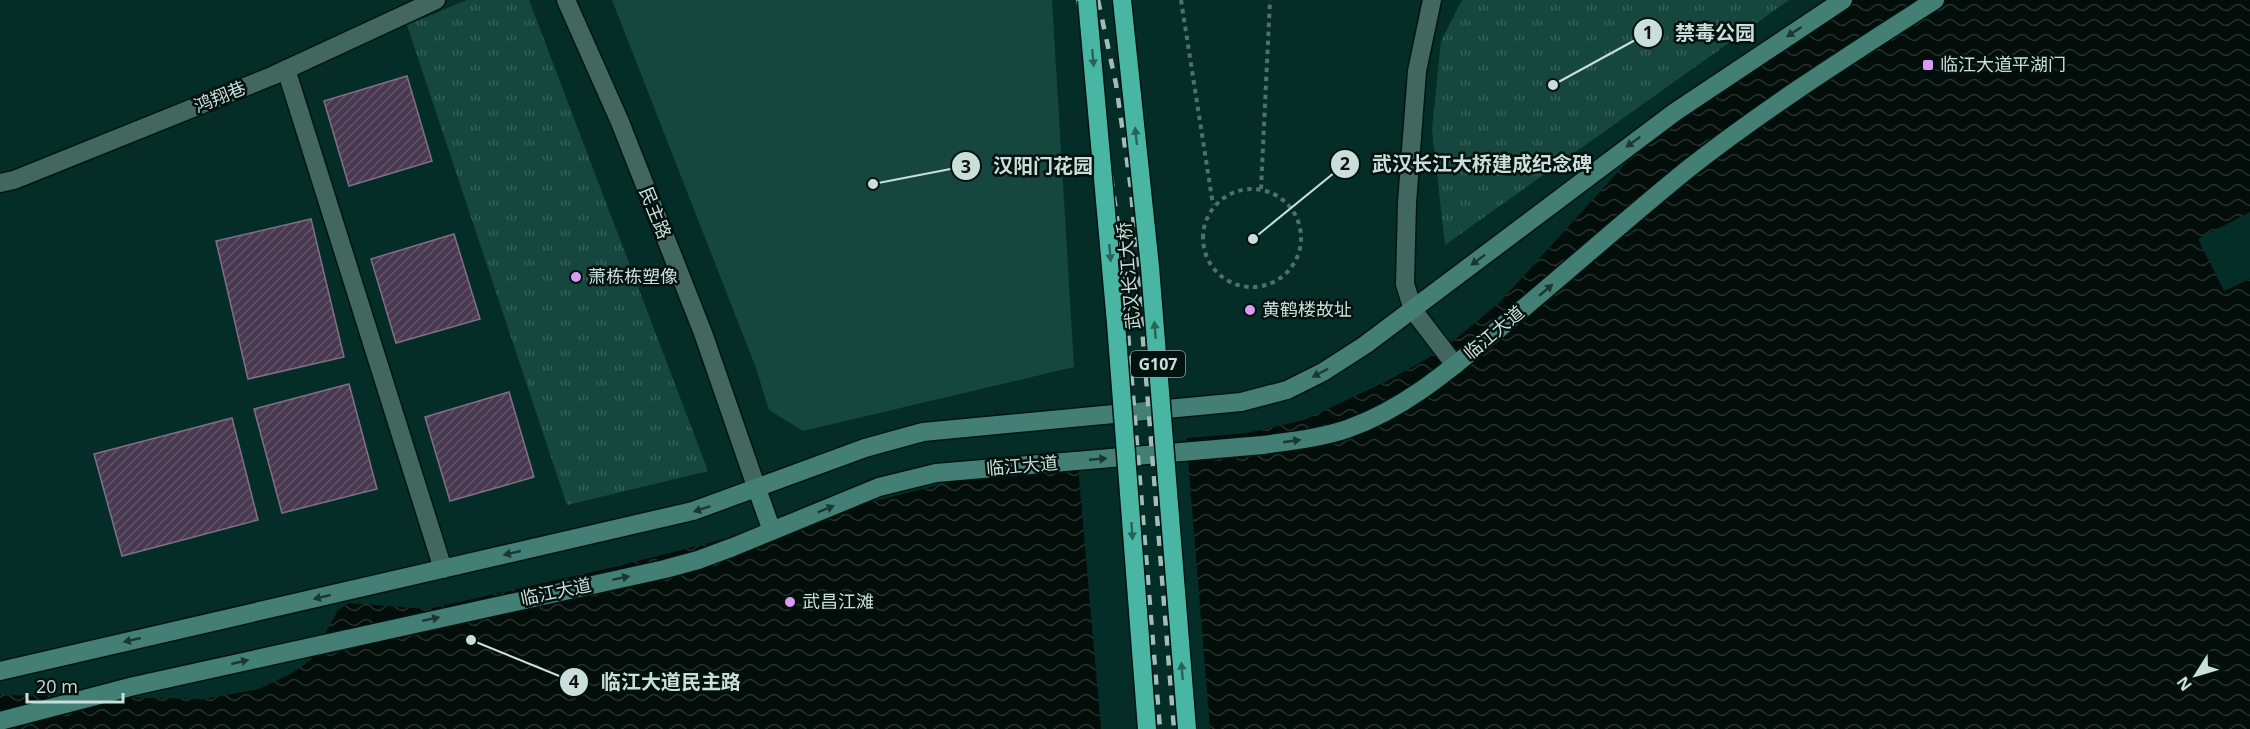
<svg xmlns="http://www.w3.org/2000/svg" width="2250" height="729" font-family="'Open Sans','Noto Sans SC',sans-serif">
<defs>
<pattern id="park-tufts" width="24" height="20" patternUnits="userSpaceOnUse" patternTransform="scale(1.5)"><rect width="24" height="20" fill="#15473f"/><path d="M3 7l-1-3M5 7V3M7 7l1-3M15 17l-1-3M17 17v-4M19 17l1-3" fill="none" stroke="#36615a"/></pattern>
<pattern id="water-waves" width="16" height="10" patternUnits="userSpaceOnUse" patternTransform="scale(1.5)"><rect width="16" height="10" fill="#030e0b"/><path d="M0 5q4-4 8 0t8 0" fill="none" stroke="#26312e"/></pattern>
<pattern id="building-hatch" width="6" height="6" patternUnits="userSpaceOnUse" patternTransform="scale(1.5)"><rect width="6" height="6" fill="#493950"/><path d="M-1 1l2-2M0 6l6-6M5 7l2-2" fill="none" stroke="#625569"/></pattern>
</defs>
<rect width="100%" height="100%" fill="#052d27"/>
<path fill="#15473f" d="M612,0h440l22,367 -271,64 -34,-21 -13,-42z"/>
<path fill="url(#park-tufts)" d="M467,0h62l179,471 -141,34 -160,-480z
M1462,0h327l-344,245 -13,-116 9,-88z"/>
<path fill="url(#water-waves)" d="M1853,0h397v729h-2250v-34l204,4 55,-10 33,-16 19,-13 27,-50 11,-7 79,6 186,-42 348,-88 216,-40 69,-6 57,-13 81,-38 56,-31 58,-48 157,-173 128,-97z"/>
<path fill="#052d27" d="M2250,212v67l-26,12 -26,-52z
M1186,435l24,294h-109l-24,-274z"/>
<path fill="url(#building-hatch)" stroke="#816f89" stroke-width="1.5" d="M407,76l25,85 -83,25 -25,-85z
M311,219l33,138 -96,22 -32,-138z
M454,234l26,85 -84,24 -25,-84z
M349,384l28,105 -95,24 -28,-104z
M509,392l25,85 -84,24 -25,-84z
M232,418l26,102 -136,36 -28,-102z"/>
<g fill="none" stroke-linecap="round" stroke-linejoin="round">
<g stroke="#001410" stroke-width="21">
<path id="lane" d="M286,69l157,500"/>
</g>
<g stroke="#001410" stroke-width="21">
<path id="street" d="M566,0l54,122 83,211 54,156
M1432,0l-15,71 -10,132 -2,81 8,26 42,55
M0,183l14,-3 258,-104 164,-76"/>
</g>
<g stroke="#001410" stroke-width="21">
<path id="secondary" d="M757,489l15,42
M0,671l693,-160 172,-63 58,-16 318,-30 46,-12 36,-18 42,-27 310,-233 168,-112
M0,721l134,-35 531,-117 33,-9 35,-13 146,-60 57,-14 327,-28c28,-4 57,-7 84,-16 60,-21 107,-63 154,-102 63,-52 124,-107 187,-158 79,-62 163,-115 247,-169"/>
</g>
<path stroke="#50706b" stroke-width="4" stroke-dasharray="4.5 4.5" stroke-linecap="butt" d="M1181,0l32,205
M1203 238a49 49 0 1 1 98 0a49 49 0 1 1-98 0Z
M1261,189l9,-189"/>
<use href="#lane" stroke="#41675f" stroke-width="18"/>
<use href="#street" stroke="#41675f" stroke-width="18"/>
<use href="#secondary" stroke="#437f74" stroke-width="18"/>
<path stroke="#a4bcb7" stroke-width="4.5" stroke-dasharray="10 10" stroke-linecap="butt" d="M1078,0l21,92 22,154 39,483
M1098,0l18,84 15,105 43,540"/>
<g stroke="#001410" stroke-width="21" stroke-linecap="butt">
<path id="highway-bridge" d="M1087,0l29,323 31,406
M1122,0l28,267 37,462"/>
</g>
<use href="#highway-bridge" stroke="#49b6a4" stroke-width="18"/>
</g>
<defs><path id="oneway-solid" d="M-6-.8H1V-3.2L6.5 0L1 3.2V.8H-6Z" transform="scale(1.5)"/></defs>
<g fill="#1a3832">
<use href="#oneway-solid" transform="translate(1794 32) rotate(147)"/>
<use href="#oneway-solid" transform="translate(1633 142) rotate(144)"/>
<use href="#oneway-solid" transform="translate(1478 260) rotate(143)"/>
<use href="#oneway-solid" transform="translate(1546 290) rotate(-40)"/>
<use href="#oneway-solid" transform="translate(1320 373) rotate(152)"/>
<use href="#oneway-solid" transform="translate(1292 441) rotate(-8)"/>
<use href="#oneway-solid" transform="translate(1098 459) rotate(-5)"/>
<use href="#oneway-solid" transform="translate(702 509) rotate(162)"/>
<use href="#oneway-solid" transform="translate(826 509) rotate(-22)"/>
<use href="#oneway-solid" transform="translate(512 553) rotate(167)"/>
<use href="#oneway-solid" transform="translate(621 578) rotate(-12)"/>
<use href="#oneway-solid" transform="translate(322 597) rotate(167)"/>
<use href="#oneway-solid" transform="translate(431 619) rotate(-12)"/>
<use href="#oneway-solid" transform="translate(132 640) rotate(167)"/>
<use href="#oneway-solid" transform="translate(240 662) rotate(-13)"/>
</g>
<g fill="#26645a">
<use href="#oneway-solid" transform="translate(1093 58) rotate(85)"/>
<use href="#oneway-solid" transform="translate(1136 136) rotate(-96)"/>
<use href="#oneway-solid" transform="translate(1110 253) rotate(85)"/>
<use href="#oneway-solid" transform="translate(1155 330) rotate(-95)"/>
<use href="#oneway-solid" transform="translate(1132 531) rotate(86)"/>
<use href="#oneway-solid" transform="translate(1182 671) rotate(-95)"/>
</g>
<g fill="#db9af6" stroke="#04120f" stroke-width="2">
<rect x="1922" y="59" width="12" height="12" rx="3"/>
<circle cx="576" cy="277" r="6"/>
<circle cx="1250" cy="310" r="6"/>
<circle cx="790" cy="602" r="6"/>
</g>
<g text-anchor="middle" stroke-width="5" stroke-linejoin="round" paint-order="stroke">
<rect fill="#04120f" stroke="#8fa29d" stroke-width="1.5" x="1131" y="351" width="54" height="26" rx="4.5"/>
<g font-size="16" font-weight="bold" fill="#cbdfda">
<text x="1158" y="370">G107</text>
</g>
<g font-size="18" fill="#cbdfda" stroke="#04120f" text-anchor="start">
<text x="1940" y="71">临江大道平湖门</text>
<text x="588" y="283">萧栋栋塑像</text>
<text x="1262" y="316">黄鹤楼故址</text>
<text x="802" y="608">武昌江滩</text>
</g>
<g font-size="18" fill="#cbdfda" stroke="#04120f">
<text transform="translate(220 97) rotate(-22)" y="6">鸿翔巷</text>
<text transform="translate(655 213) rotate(68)" y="6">民主路</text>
<text transform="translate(1129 276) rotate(-95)" y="6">武汉长江大桥</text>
<text transform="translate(1494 333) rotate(-40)" y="6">临江大道</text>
<text transform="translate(1022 466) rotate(-5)" y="6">临江大道</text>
<text transform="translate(556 592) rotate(-12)" y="6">临江大道</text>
</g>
</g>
<path fill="none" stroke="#cbdfda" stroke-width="2" d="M1553 85L1648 33M1253 239L1345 164M873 184L966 166M471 640L574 682"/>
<g fill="#cbdfda" stroke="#04120f" stroke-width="2">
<circle cx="1553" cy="85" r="6"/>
<circle cx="1253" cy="239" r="6"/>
<circle cx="873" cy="184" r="6"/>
<circle cx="471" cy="640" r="6"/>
<circle cx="1648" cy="33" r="15"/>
<circle cx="1345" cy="164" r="15"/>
<circle cx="966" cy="166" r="15"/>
<circle cx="574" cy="682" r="15"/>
</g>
<g font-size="18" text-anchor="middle" font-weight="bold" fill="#111">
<text x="1648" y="39">1</text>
<text x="1345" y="170">2</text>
<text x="966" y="173">3</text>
<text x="574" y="688">4</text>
</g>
<g font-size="20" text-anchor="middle" font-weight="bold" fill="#cbdfda" stroke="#04120f" stroke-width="5" stroke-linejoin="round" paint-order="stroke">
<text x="1715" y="40">禁毒公园</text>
<text x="1482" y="171">武汉长江大桥建成纪念碑</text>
<text x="1043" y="173">汉阳门花园</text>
<text x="671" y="689">临江大道民主路</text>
</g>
<g transform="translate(2196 675) rotate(233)" stroke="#04120f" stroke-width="4.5" paint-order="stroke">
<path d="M0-4.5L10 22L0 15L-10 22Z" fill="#cbdfda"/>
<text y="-9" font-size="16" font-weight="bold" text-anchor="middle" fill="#cbdfda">N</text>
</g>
<path d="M27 693v9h96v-9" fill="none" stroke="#cbdfda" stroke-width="3"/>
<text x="36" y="693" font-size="18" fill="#cbdfda" stroke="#04120f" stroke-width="4.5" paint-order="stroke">20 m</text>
</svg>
